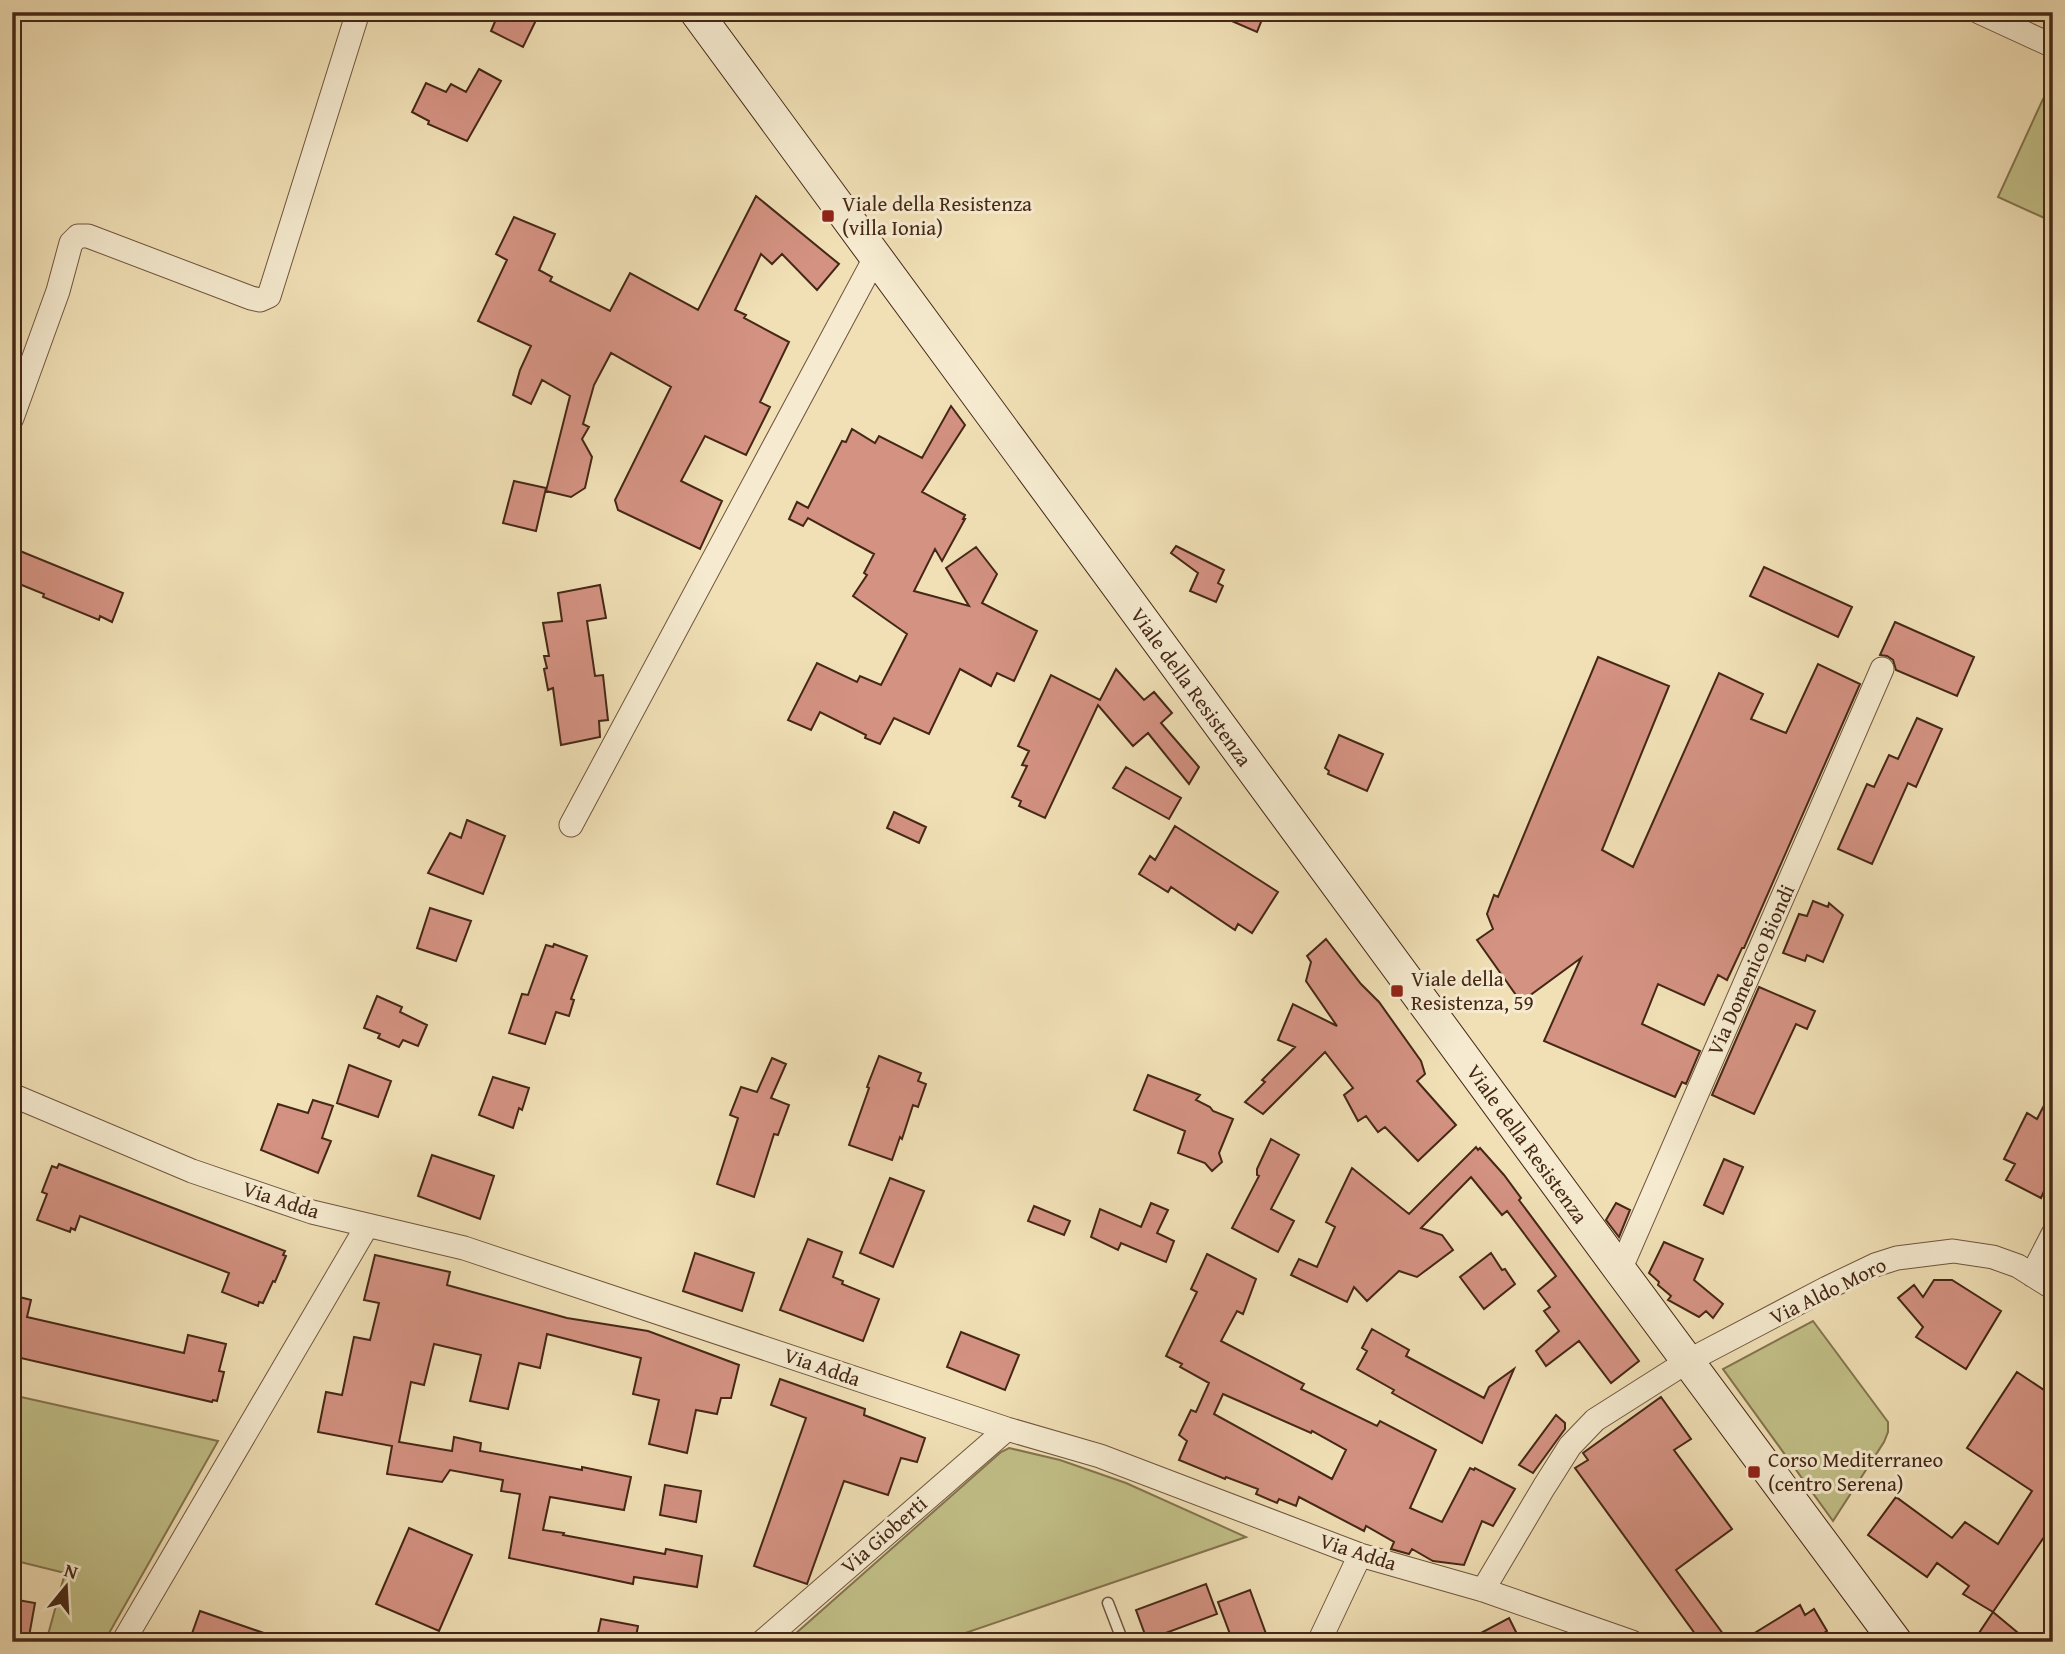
<svg xmlns="http://www.w3.org/2000/svg" width="2065" height="1654" font-family="'Gentium Book Plus',serif">
<rect width="100%" height="100%" fill="#f1e0b6"/>
<filter id="stains"><feTurbulence type="fractalNoise" baseFrequency=".00286" numOctaves="4"/><feColorMatrix values="0 0 0 0 .2 0 0 0 0 .09 0 0 0 0 .02 0 0 0 .5 -.17"/></filter>
<radialGradient id="worn" r=".72"><stop offset=".6" stop-color="#630" stop-opacity="0"/><stop offset="1" stop-color="#630" stop-opacity=".3"/></radialGradient>
<path fill="#c2c088" stroke="#84744f" stroke-width="2" d="M2043,99l10,5v118l-55,-25z
M1813,1321l75,101v10l-4,10 -51,79 -110,-152z
M12,1395l206,46 -114,201h-58l19,-69 -53,-13z
M1009,1448l51,12 66,23 120,54 -307,105h-153l215,-190z"/>
<path fill="#d49282" stroke="#452716" stroke-width="2" fill-rule="evenodd" d="M499,12h41l-17,35 -32,-16z
M1211,12h54l-8,20z
M479,69l22,12 -34,60 -39,-17 1,-3 -17,-9 14,-29 20,9 5,-8 15,8z
M756,196l83,68 -22,26 -35,-36 -10,10 -11,-10 -26,56 11,5 -2,3 45,24 -29,60 10,5 -24,48 -41,-19 -24,45 41,20 -22,48 -82,-39 -3,-10 56,-113 -60,-34 -17,32 -11,39 6,3 -7,12 10,18 -7,31 -14,9 -25,-6 24,-95 -28,-16 -11,24 -18,-9 7,-25 11,-24 -53,-25 29,-61 -11,-6 18,-37 41,17 -16,36 13,7 -2,4 60,30 20,-38 68,37z
M951,406l14,19 -43,67 43,23 -2,4h2l-23,42 -7,-12 -21,42 55,15 -23,-38 30,-21 21,27 -15,29 55,28 -23,50 -17,-8 -6,13 -31,-17 -31,65 -35,-16 -14,26 -15,-6 1,-3 -46,-23 -9,18 -23,-10 29,-57 40,19 3,-6 21,9 26,-51 -54,-38 14,-21 -3,-2 10,-19 -66,-36 -5,8 -14,-7 8,-17 11,6 34,-67 4,1 6,-13 23,14 4,-7 43,22z
M514,481l32,7 -10,43 -33,-8z
M1176,546l48,24 -6,13 5,3 -7,16 -26,-11 8,-18 -27,-20z
M20,551l103,42 -11,29 -12,-6 -1,4 -56,-23 1,-3 -32,-13v-12z
M1764,567l88,40 -14,30 -88,-41z
M600,585l6,33 -19,3 8,55 8,-1 5,45 -9,1 1,16 -39,8 -8,-57 -5,2 -4,-21 3,-1 -3,-12h5l-6,-33 19,-2 -4,-28z
M1895,622l79,35 -17,39 -61,-26 -3,-10 -6,-4 -7,-1z
M1598,657l71,29 -67,164 31,17 86,-194 44,21 -12,25 35,14 32,-69 42,20 -116,264h-2l-15,32 -9,-5 -14,30 -46,-21 -16,40 58,27 -14,33 -4,-2 -7,15 -131,-56 37,-83 -60,44 -44,-62 16,-11 -6,-15 7,-19 4,2z
M1116,669l28,31 10,-8 18,21 -11,10 38,44 -10,17 -41,-51 -15,13 -35,-41 -53,113 -26,-12 2,-5 -9,-4 15,-31 -5,-1 7,-14 -11,-5 33,-71 49,25z
M1917,718l25,11 -26,58 -8,-4 -36,81 -34,-15 29,-65 7,3 15,-32 9,4z
M1339,735l44,19 -16,37 -39,-17 1,-3 -4,-3z
M1126,767l55,31 -12,21 -56,-31z
M894,812l32,15 -7,16 -32,-15z
M467,820l38,16 -22,58 -55,-21 22,-40 11,5z
M1175,826l103,66 -26,41 -14,-9 -3,6 -64,-43 -3,5 -29,-18 11,-18 5,4z
M1813,901l15,6 1,-4 14,12 -20,47 -16,-7 -2,6 -22,-8 16,-39 8,2z
M430,908l41,13 -15,40 -39,-13z
M1326,939l35,45 18,18 42,59 4,13 -8,7 39,44 -38,36 -33,-34 -7,5 -12,-16 -8,5 -14,-26 9,-7 -28,-36 -62,62 -18,-12 20,-20 -3,-2 33,-33 -17,-7 15,-36 44,22 -31,-45 5,-19 -4,-6z
M554,944l33,12 -16,43 3,1 -5,16 -13,-4 -11,32 -36,-11 13,-39 6,1 18,-50 7,2z
M1759,987l56,24 -8,18 -11,-5 -42,90 -42,-19z
M377,996l25,11 -2,5 27,13 -9,21 -15,-6 -4,7 -21,-9 2,-4 -16,-6z
M879,1056l42,17 -3,8 8,3 -8,23 -5,-2 -11,34 -2,-2 -8,23 -43,-15 20,-57 -2,-1z
M772,1058l14,6 -15,34 18,7 -11,30 -4,-1 -20,63 -37,-13 21,-66 -8,-3 11,-28 16,5z
M349,1065l42,16 -13,36 -41,-14z
M1148,1075l52,20 -4,5 14,7 3,4 20,8 -14,34 3,9 -10,9 -7,-8 -27,-10 7,-22 -51,-21z
M493,1077l36,11 -7,22 -3,-2 -6,20 -34,-13z
M2053,1088v71l-6,13 4,3 -10,23 -35,-18 9,-16 -11,-5 23,-46 10,6z
M313,1100l20,6 -11,32 9,3 -13,32 -57,-23 17,-46 30,9z
M1271,1139l28,16 -28,54 23,12 -16,31 -46,-24 27,-52 -2,-1v-6z
M1476,1147l2,3 2,-2 24,27 17,23 -2,2 120,161 -28,22 -32,-42 -33,25 -10,-15 23,-20 -15,-20 6,-4 -12,-16 18,-15 -49,-65 -5,4 -31,-38 -50,51 21,7 11,15 -36,27 -18,-6 -32,30 -13,-14 -7,15 -56,-27 8,-16 18,8 18,-40 -9,-5 26,-54 57,46z
M432,1155l62,21 -14,43 -62,-23z
M1724,1159l19,8 -20,47 -19,-9z
M59,1164l226,87 -2,4 3,1 -11,26 -2,-1 -10,22 -4,-1 -1,4 -36,-14 7,-19 -149,-57 -5,14 -4,-2 -1,4 -33,-12 10,-26 -5,-2 10,-26 5,2z
M890,1178l34,13 -31,76 -33,-14z
M1151,1203l17,7 -11,23 17,8 -8,21 -45,-19 -3,7 -27,-13 9,-28 41,18z
M1616,1203l14,7 -11,27 -13,-17z
M1034,1206l36,15 -6,14 -36,-14z
M808,1239l34,13 -9,25 10,4 -1,3 37,15 -16,42 -83,-31z
M1664,1242l39,17 -9,21 29,24 -10,14 -7,-7 -7,6 -31,-17 3,-4 -13,-11 1,-3 -10,-9z
M695,1253l59,20 -12,38 -59,-20z
M1491,1253l11,17 3,-1 10,15 -31,25 -24,-32z
M1207,1254l49,25 -13,35 -6,-3 -16,30 83,43 -3,5 76,37 3,-5 56,29 -26,58 32,14 28,-54 4,2 1,-2 40,21 -22,37 -11,-5 -18,44 -31,-4 -21,-12 -3,5 -18,-5 3,-7 -28,-16 -2,5 -65,-34 -3,9 -17,-7 -2,4 -21,-9 2,-5 -32,-12 -1,2 -46,-19 8,-19 -8,-6 12,-25 5,2 13,-29 -29,-16 2,-3 -16,-8 31,-64 -6,-3zM1223,1394l88,39 1,-2 34,19 -14,29 -118,-65z
M375,1255l75,17 -3,13 120,33 81,13 91,34 -8,33h-10l-4,16 -21,-4 -9,43 -38,-9 10,-44 -26,-6 8,-36 -94,-24 -7,34 -21,-5 -11,46 -38,-8 11,-46 -47,-11 -10,41 -13,-3 -12,60 53,9 2,-14 27,6 -1,8 102,19v-3l49,10 -7,33 -74,-13 -7,33 21,3 -1,2 102,19 1,-5 36,7 -5,31 -63,-10 -1,7 -124,-26 11,-64 -19,-3 2,-11 -53,-10 -8,12 -55,-8 5,-28 -74,-14 8,-40 16,3 12,-58 16,3 9,-37 -15,-3z
M1934,1280h18l49,31 -35,58 -50,-32 7,-10 -25,-29 16,-13 9,12z
M12,1295l19,5 -4,17 157,36 4,-18 38,9 -7,27 5,1 -7,29 -4,-1 -1,2 -200,-46z
M1372,1329l37,21 -3,6 78,42 5,-11 25,-18 -32,74 -90,-50 2,-3 -37,-21 10,-18 -5,-3z
M961,1332l58,23 -14,35 -58,-23z
M2017,1372l36,24v128l-60,88 -30,-18 6,-8 -32,-23 -10,14 -59,-42 28,-38 56,41 13,-16 33,22 34,-53 -65,-43z
M780,1379l85,30 -1,6 61,23 -8,24 -16,-4 -13,37 -44,-14 -37,103 -53,-18 52,-148 -35,-13z
M1661,1397l30,42 -17,11 58,79 -56,41 53,72h-28l-126,-174 13,-8 -5,-7z
M1556,1415l9,8v6l-32,44 -14,-8z
M665,1485l36,6 -5,31 -36,-7z
M409,1528l63,27 -33,76 -63,-27z
M1206,1584l11,30 -70,26 -11,-30z
M1250,1590l19,52h-36l-15,-40z
M12,1599l23,4 -7,39h-16z
M1800,1605l5,10 9,-6 13,22 -17,11h-70z
M200,1611l81,28v3h-92z
M1993,1612l36,30h-56z
M1509,1618l12,24h-57z
M601,1619l37,7 -3,16h-39z"/>
<g fill="none" stroke-linecap="round" stroke-linejoin="round">
<g stroke="#70553e" stroke-width="13">
<path id="lane" d="M1108,1603l15,39"/>
</g>
<g stroke="#70553e" stroke-width="25">
<path id="street" d="M1979,12l74,34
M12,418l46,-127 13,-48 7,-7h10l163,62 9,2 9,-4 89,-284
M571,825l304,-567
M12,1095l180,76 120,41 152,36 543,181 93,27 260,99 123,35 149,52
M1620,1270l262,-601
M2032,1275l21,-41
M1483,1590l61,-103 26,-41 25,-26 93,-59 139,-73 48,-23 22,-7 56,-7 40,6 25,9 35,22
M123,1642l244,-416
M762,1642l245,-213
M1319,1642l41,-87"/>
</g>
<g stroke="#452716" stroke-width="34">
<path id="secondary" d="M696,12l924,1258 276,372"/>
</g>
<use href="#lane" stroke="#f6ebd0" stroke-width="10"/>
<use href="#street" stroke="#f6ebd0" stroke-width="23"/>
<use href="#secondary" stroke="#f6ebd0" stroke-width="32"/>
</g>
<g fill="#8f2418" stroke="#f6ebd0" stroke-width="2.5">
<rect x="821" y="209" width="14" height="14" rx="3.5"/>
<rect x="1390" y="984" width="14" height="14" rx="3.5"/>
<rect x="1747" y="1465" width="14" height="14" rx="3.5"/>
</g>
<g text-anchor="middle" stroke-width="6" stroke-linejoin="round" paint-order="stroke">
<g font-size="21" fill="#452716" stroke="#f6ebd0" text-anchor="start">
<text x="842" y="211">Viale della Resistenza<tspan x="842" dy="24">(villa Ionia)</tspan></text>
<text x="1411" y="986">Viale della<tspan x="1411" dy="24">Resistenza, 59</tspan></text>
<text x="1768" y="1467">Corso Mediterraneo<tspan x="1768" dy="24">(centro Serena)</tspan></text>
</g>
<g font-size="21" fill="#452716" stroke="#f6ebd0">
<text transform="translate(1191 687) rotate(54)" y="7">Viale della Resistenza</text>
<text transform="translate(1751 970) rotate(-66)" y="7">Via Domenico Biondi</text>
<text transform="translate(1527 1144) rotate(54)" y="7">Viale della Resistenza</text>
<text transform="translate(281 1200) rotate(18)" y="7">Via Adda</text>
<text transform="translate(1828 1291) rotate(-26)" y="7">Via Aldo Moro</text>
<text transform="translate(822 1367) rotate(19)" y="7">Via Adda</text>
<text transform="translate(884 1535) rotate(-41)" y="7">Via Gioberti</text>
<text transform="translate(1358 1552) rotate(18)" y="7">Via Adda</text>
</g>
</g>
<rect width="2065" height="1654" fill="none" stroke="#f1e0b6" stroke-width="42"/>
<rect x="14" y="14" width="2037" height="1626" fill="none" stroke="#452716" stroke-width="3.5"/>
<rect x="21" y="21" width="2023" height="1612" fill="none" stroke="#452716" stroke-width="2"/>
<g transform="translate(66 1587) rotate(18)" stroke="#f6ebd0" stroke-width="5" paint-order="stroke">
<path d="M0-5L12 26L0 18L-12 26Z" fill="#452716"/>
<text y="-10" font-size="19" font-weight="bold" text-anchor="middle" fill="#452716">N</text>
</g>
<rect width="100%" height="100%" filter="url(#stains)"/>
<rect width="100%" height="100%" fill="url(#worn)"/>
</svg>
